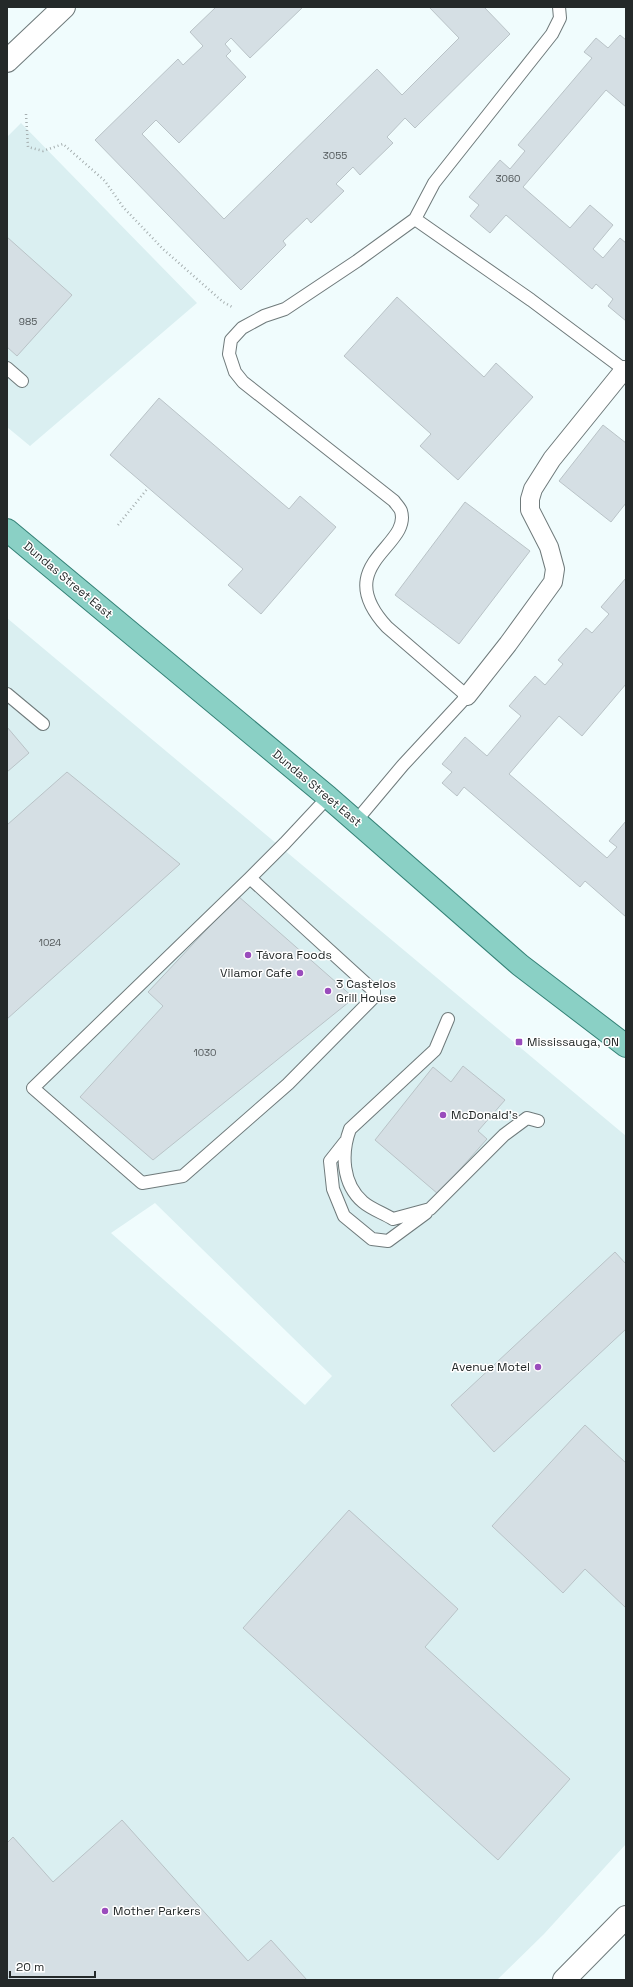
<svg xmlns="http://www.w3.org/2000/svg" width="633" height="1987" font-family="'Space Grotesk',sans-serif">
<rect width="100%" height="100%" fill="#f0fcfd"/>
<path fill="#daeff1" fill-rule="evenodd" d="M21,123l176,180 -167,143 -23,-19v-290z
M7,618l619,518v708l-82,90 -47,46h-490zM155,1203l177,173 -27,29 -194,-172z"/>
<path fill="#d5dfe4" stroke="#b9c3c7" d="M216,7h87l-53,51 -19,-20 -6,6 6,7 -5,5 20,21 -67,66 -23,-23 -14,14 82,85 153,-150 25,26 57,-57 -30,-31h55l26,27 -95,94 -10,-10 -18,19 6,6 -33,32 -7,-8 -17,17 8,7 -33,32 -4,-5 -24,23 3,4 -45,45 -146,-150 83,-81 5,6 20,-19 -13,-14z
M620,35l6,5v67l-20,-17 -83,97 47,41 20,-23 23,20 -20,24 10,9 17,-20 6,5v78l-18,-15 5,-7 -17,-15 -4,5 -86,-74 -16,18 -20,-17 9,-11 -10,-8 31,-37 10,9 15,-18 -7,-6 74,-87 -8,-6 12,-14 12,10z
M7,237l65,58 -55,61 -10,-9z
M397,297l87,80 12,-14 37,34 -75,83 -38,-34 11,-12 -87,-78z
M159,398l130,111 11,-13 36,31 -75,87 -33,-29 15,-16 -133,-114z
M603,425l23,18v60l-15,19 -52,-41z
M465,502l65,49 -71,93 -64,-49z
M626,578v106l-44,52 -23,-20 -50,58 98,84 10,-11 -8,-6 17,-20v96l-41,-36 -5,6 -116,-100 -7,9 -15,-13 10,-11 -10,-8 23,-27 22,19 34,-40 -12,-10 26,-30 10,9 18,-21 -5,-4 28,-32 6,5 17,-19 -8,-7z
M7,727l22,26 -22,19z
M67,772l113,92 -173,155v-194z
M238,896l116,102 -201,162 -73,-63 83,-91 -15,-14z
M463,1066l42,34 -27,31 9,8 -49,55 -63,-54 58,-73 18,15z
M615,1252l11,12v65l-132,123 -43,-47z
M585,1425l41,38v145l-41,-39 -22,24 -71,-67z
M349,1510l109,99 -33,38 145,132 -72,81 -255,-232z
M122,1820l126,141 23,-21 36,40h-296l-4,-5v-132l6,-6 40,45z"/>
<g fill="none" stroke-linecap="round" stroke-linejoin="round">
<g stroke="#6f7a7b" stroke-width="14">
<path id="service" d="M415,219l116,81 95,71
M7,368l15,13
M7,694l36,30
M356,821l47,-56 64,-69 -80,-69c-58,-63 25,-80 14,-116 -1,-3 -5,-7 -7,-10l-151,-119 -8,-10 -6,-18 2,-14 11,-12 22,-12 21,-7 72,-48 58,-42 19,-36 118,-149 8,-16 -1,-11
M250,878l124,113v6l-86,87 -105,92 -41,7 -109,-95 217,-210 35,-35 43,-46
M448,1019l-13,31 -85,79c-9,24 -8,55 13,73 8,7 20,11 30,17l37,-10 74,-74 23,-17 11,3
M345,1142l-15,19 3,28 11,27 28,23 16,2 38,-28"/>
</g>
<g stroke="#6f7a7b" stroke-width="20">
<path id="pedestrian" d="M467,696l41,-52 45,-62 2,-13 -6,-22 -19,-37v-11l3,-10 19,-30 72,-89"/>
</g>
<g stroke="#6f7a7b" stroke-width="24">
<path id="tertiary" d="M7,61l57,-54
M564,1980l62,-63"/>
</g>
<g stroke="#348176" stroke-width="24">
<path id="primary" d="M7,530l321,267 192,168 106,81"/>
</g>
<path stroke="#a6afb0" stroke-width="2.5" stroke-dasharray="1 3" stroke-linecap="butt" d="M26,114l2,33 15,4 20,-7 42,37 18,26 40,42 60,53 11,6
M118,525l30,-37"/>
<use href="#service" stroke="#fff" stroke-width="12"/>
<use href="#pedestrian" stroke="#fff" stroke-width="18"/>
<use href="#tertiary" stroke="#fff" stroke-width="22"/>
<use href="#primary" stroke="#8ad0c5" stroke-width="22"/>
</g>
<g fill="#9a4cbc" stroke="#fff" stroke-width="1.5">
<circle cx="248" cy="955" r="4"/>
<circle cx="300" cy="973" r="4"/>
<circle cx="328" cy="991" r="4"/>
<rect x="515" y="1038" width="8" height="8" rx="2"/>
<circle cx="443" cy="1115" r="4"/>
<circle cx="538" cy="1367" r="4"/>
<circle cx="105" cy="1911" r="4"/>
</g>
<g text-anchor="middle" stroke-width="3" stroke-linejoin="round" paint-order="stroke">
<g font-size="10" fill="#505658">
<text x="335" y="159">3055</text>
<text x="508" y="182">3060</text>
<text x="28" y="325">985</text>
<text x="50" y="946">1024</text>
<text x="205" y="1056">1030</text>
</g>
<g font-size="12" fill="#242929" stroke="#fff">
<text transform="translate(68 580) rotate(40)" y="4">Dundas Street East</text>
<text transform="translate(317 788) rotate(40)" y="4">Dundas Street East</text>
</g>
<g font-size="12" fill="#242929" stroke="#fff" text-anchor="start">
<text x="256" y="959">Távora Foods</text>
<text x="292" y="977" text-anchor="end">Vilamor Cafe</text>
<text x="336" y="988">3 Castelos<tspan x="336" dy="14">Grill House</tspan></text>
<text x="527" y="1046">Mississauga, ON</text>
<text x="451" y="1119">McDonald's</text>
<text x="530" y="1371" text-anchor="end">Avenue Motel</text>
<text x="113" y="1915">Mother Parkers</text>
</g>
</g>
<rect width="633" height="1987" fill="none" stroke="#242929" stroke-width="16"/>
<path d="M10 1971v6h85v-6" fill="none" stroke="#242929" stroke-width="2"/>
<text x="16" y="1971" font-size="12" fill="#242929" stroke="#ffffff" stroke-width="3" paint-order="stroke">20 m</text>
</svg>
